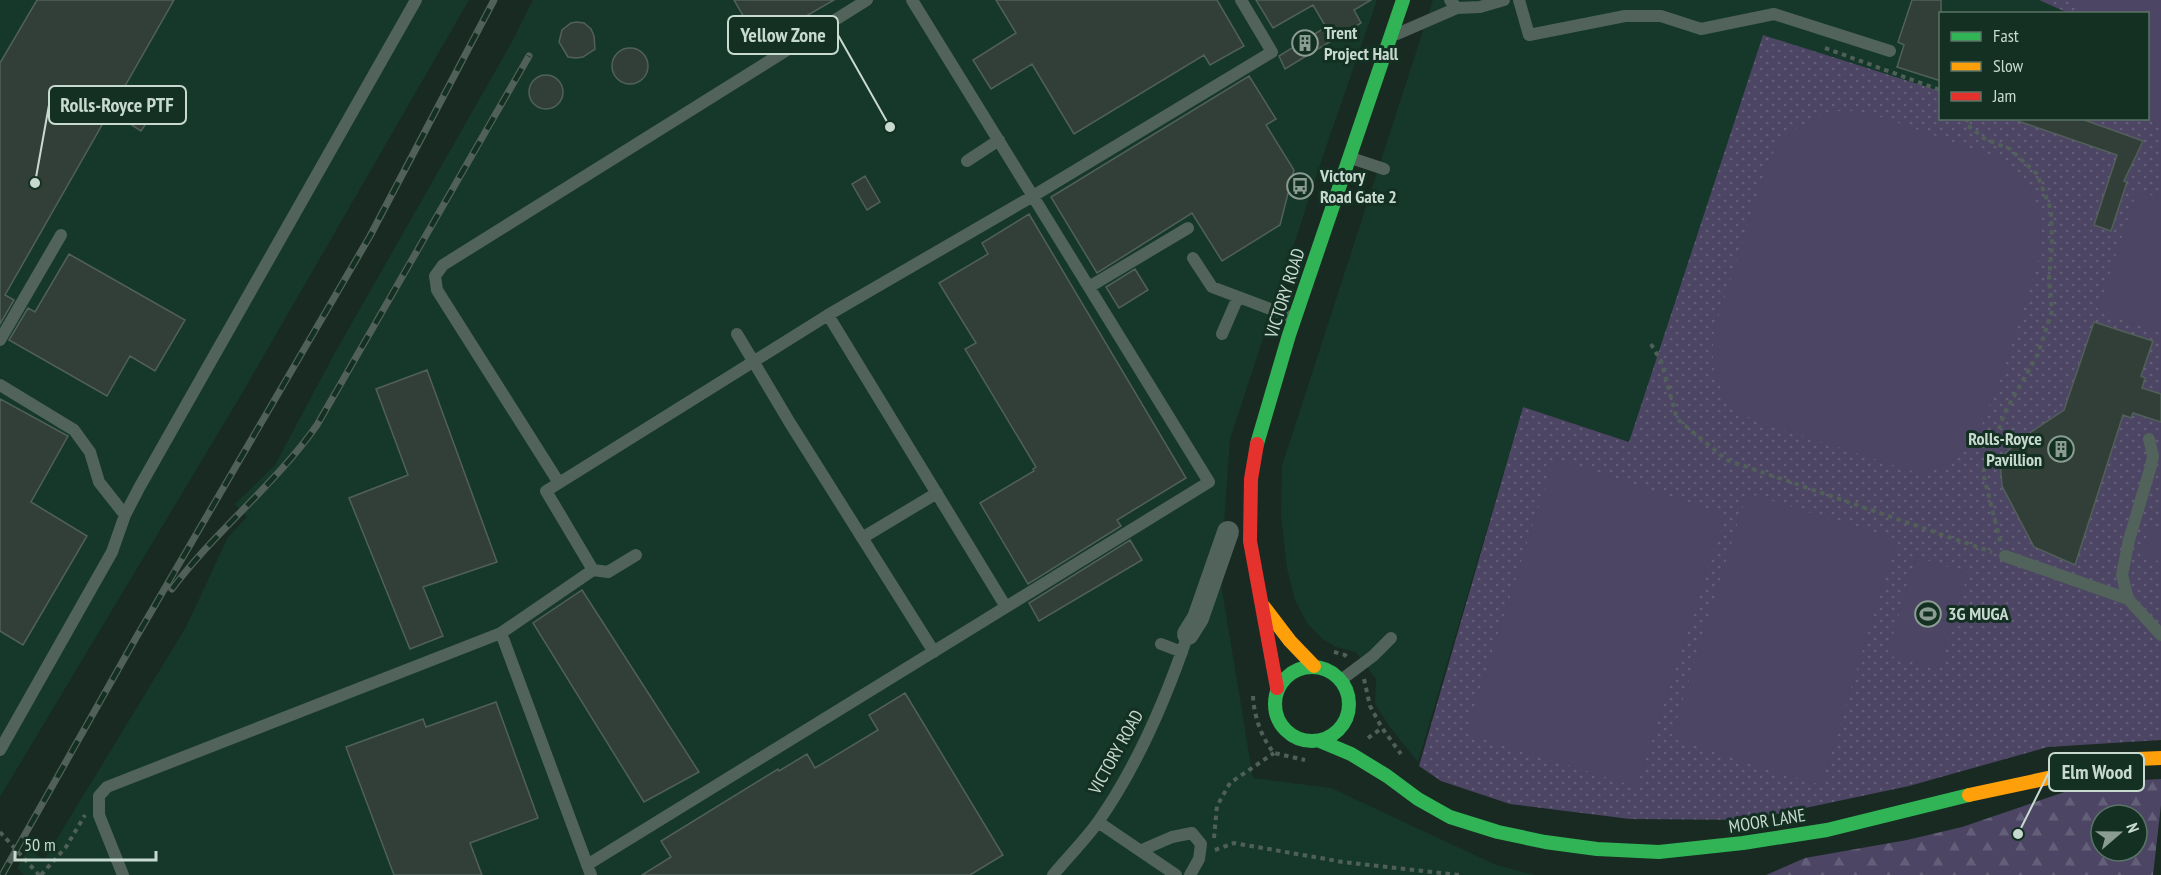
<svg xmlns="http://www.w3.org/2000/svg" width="2161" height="875" font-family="'PT Sans Narrow',sans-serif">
<defs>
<pattern id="grass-dots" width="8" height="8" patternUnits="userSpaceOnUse" patternTransform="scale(1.5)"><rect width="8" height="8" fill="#4c4563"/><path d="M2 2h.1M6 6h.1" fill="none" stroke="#645f78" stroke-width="1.8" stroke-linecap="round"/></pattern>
<pattern id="forest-firs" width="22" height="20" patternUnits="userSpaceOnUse" patternTransform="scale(1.5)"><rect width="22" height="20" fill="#4c4563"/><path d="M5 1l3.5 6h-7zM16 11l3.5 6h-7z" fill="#645f78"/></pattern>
</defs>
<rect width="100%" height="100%" fill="#192a22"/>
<path fill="#15382a" d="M0,0h469l-228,395 -241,402z
M533,0h844l-52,150 -95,289 -6,83 -2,68 31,188 78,10 165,77 39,10h-1511l-7,-7 11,-19 16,11 142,-233 42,-90 19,-20 -12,-13 40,-39 57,-107 181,-318z
M1433,0h606l29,13 -128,1v77l-177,-55 -134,406 -106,-35 -105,355 -29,-36 -14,-22 1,-25 -20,-27 -20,-5 -12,-7 -17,-17 -12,-23 -8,-32 -6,-53 1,-49z"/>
<path fill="url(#grass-dots)" d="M2039,0h122v740l-113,7 -139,39 -160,34 -119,-1 -120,-15 -69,-23 -22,-15 104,-359 106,35 134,-407 177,56v27h208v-104l-80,-1z"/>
<path fill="url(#forest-firs)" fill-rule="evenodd" d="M2161,779v26l-8,70h-387l39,-17 102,-18 55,-13 129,-44zM2101,815h36v36h-36z"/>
<path fill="#4c4563" d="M2077,0h84v128l-14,-9 1,-105 -68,-1z
M1835,111h22l27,7 118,41 28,29 8,20 3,20 -2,29 -31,100 -28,73 -14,20 -28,19 -13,4 -17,-3 -156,-51 -16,-9 -11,-12 -12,-31v-18l1,-19 55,-170c16,-29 35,-38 66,-49z
M2137,191l24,7v135l-64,-21z
M1554,459l171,56 -88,272 -171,-54z
M1747,493l150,47 -76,245 -150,-47z
M2151,526l10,3v33l-21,-7z
M1916,557l52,16 -29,97 -52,-15z"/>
<path fill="#323f39" stroke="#52605a" stroke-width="1.5" d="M37,0h137l-53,93 32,20 -12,18 -31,-20 -105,184 9,5 -14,24v-261z
M734,0h100l-75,43z
M996,0h221l27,46 -34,19 -6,-10 -130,79 -42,-70 -41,25 -18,-29 43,-27z
M1256,0h115l-17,10 7,13 -76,46 -6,-13 47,-29 -13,-22 -40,23z
M1912,0h29v81l-44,-14 7,-22 -6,-3z
M577,22l7,1 7,6 3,7 1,13 -12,8 -7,1 -8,-1 -9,-15 3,-12 9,-7z
M612 66a18 18 0 1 1 36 0a18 18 0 1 1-36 0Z
M529 92a17 17 0 1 1 34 0a17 17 0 1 1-34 0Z
M1249,76l27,43 -10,6 28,45 -14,55 -58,36 -30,-48 -95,60 -46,-76z
M2019,118h60l64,23 -19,40 3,1 -16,49 -17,-6 23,-70 -99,-34z
M865,176l15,26 -13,8 -15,-26z
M1029,214l157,264 -69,42 4,6 -93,58 -48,-81 54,-32 -1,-2 3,-2 -71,-118 11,-6 -37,-60 49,-29 -6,-11z
M69,254l116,66 -30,51 -25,-15 -23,40 -98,-56 19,-32 7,4z
M1135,269l13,21 -29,18 -13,-21z
M2094,322l59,19 -12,35 4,2 -3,10 19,6v28l-28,-9 -2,5 -8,-3 -48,150 -41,-18 -32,-61 -2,-27 19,-19 45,-30z
M427,370l70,192 -74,25 20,49 -33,13 -61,-151 59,-23 -32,-86z
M0,399l68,37 -37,66 56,34 -64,109 -23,-14z
M1130,540l12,20 -103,61 -10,-18z
M582,590l117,182 -55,30 -111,-179z
M905,693l98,162 -33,20h-328l29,-18 -10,-16 117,-72 1,2 28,-17 8,14 63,-38 -9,-15z
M496,702l42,116 -68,25 12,32h-88l-48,-128 77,-28 3,8z"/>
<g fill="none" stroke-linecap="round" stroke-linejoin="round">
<path stroke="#506059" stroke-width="4" stroke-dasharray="4.5 4.5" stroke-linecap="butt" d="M1825,48l115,42
M1968,118l-2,6 19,15 25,10 27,25 14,36 1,35 -3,33 3,33 -14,43 -33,58 -22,61 18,71
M1651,344l10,17 16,58 50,41 265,92
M1334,652l11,3 4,4
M1364,679l6,27 12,22 19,26
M1253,696c1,20 8,41 21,57l31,7
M1368,738l14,-10
M0,832l39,43
M1214,838l3,-32 13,-23 44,-30
M1215,850l19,-7 109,19 117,13
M41,875l25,-28 19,-32"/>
<path stroke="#51635b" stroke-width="12" d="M867,0l-424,265 -8,11 2,14 122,193 269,-168 205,-119 239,-144 -31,-52
M1450,0l7,8 23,-1 24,-7
M1519,0l10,35 96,-19h36l40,13 73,-15 116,37
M1397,34l60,-26
M1351,158l33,11
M967,161l32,-21
M1193,258l19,29 82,31
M1089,287l99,-59
M828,315l178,292
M737,334l53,89 144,229
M1222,334l16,-37
M0,340l61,-105
M0,385l74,45 16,22 9,30 26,33
M862,538l75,-45
M2005,556l123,43 33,36
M593,570l15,2 28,-17
M2128,599l-6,-24 7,-35 22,-74 2,-10 -4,-17
M501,633l92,-63 -47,-79 13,-8
M1161,644l21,8
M1341,680l32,-24 18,-18
M0,750l112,-198 13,-37 14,-27 277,-488
M1098,822l78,53
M1142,850l30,-13 20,-4 9,11 -2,15 -9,16
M587,865l622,-383 -297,-482
M123,875l-24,-60v-19l8,-9 394,-154 90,242
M1053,875c15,-18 32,-35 45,-53 40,-57 68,-123 90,-188"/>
<path stroke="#51635b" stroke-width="22" d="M1188,634l10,-16 30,-86"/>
<path stroke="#30b455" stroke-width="14" d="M1257,444l32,-109 114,-335
M1275 704a37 37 0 1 1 74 0a37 37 0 1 1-74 0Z
M1320,741l31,13 36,22 31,23 32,18 48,15 47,10 52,7 62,3 84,-9 84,-13 142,-35"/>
<path stroke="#ff9f0a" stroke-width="14" d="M1264,607l26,34 24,25
M1969,795l168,-36 24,-1"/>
<path stroke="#e5322d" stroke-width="14" d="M1257,444l-6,35 -1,62 27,147"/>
<g stroke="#516159" stroke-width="7">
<path id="rail" d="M172,589c44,-59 103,-104 145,-164l212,-369
M2,875l135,-239 233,-400 124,-236"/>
</g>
<use href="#rail" stroke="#133023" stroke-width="4.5" stroke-dasharray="14" stroke-linecap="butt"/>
</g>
<defs>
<g id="building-ring" transform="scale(1.35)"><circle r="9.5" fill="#133023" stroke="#8b9c93" stroke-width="1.5"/><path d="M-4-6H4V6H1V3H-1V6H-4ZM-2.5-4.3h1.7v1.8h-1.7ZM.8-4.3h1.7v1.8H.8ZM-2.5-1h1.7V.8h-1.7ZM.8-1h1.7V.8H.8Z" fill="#8b9c93"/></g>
<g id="bus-ring" transform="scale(1.35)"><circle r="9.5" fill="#133023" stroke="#8b9c93" stroke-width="1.5"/><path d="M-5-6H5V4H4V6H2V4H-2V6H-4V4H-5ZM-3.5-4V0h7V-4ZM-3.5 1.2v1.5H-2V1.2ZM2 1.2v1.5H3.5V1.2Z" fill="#8b9c93"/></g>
<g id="stadium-ring" transform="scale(1.35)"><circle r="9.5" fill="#133023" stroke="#8b9c93" stroke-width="1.5"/><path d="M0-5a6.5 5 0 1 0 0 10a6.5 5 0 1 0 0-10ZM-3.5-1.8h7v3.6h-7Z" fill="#8b9c93"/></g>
</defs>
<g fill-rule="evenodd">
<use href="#building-ring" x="1305" y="43"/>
<use href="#bus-ring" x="1300" y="186"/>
<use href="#building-ring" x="2061" y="449"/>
<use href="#stadium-ring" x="1928" y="614"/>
</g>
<g text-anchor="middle" stroke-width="6" stroke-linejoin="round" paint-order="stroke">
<g font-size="18" font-weight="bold" fill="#c8d9d0" stroke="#133023" text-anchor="start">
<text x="1324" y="39">Trent<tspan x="1324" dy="21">Project Hall</tspan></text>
<text x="1320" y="182">Victory<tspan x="1320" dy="21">Road Gate 2</tspan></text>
<text x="2042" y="445" text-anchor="end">Rolls-Royce<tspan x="2042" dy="21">Pavillion</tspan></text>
<text x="1948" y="620">3G MUGA</text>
</g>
<g font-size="18" fill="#c8d9d0" stroke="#133023">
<text transform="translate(1285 293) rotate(-72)" y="6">VICTORY ROAD</text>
<text transform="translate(1116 752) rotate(-61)" y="6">VICTORY ROAD</text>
<text transform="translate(1767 821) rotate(-9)" y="6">MOOR LANE</text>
</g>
</g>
<path fill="none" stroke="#c8d9d0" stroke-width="2" d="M890 127L838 35M35 183L49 105M2018 834L2049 772"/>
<g fill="#c8d9d0" stroke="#133023" stroke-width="2">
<circle cx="890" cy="127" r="6"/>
<circle cx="35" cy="183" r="6"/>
<circle cx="2018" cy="834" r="6"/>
</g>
<g fill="#133023" stroke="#c8d9d0" stroke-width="2">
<rect x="728" y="16" width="110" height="38" rx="6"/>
<rect x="49" y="86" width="137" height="38" rx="6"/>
<rect x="2049" y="753" width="95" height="38" rx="6"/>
</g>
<g font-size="20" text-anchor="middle" font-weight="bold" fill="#c8d9d0">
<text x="783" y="42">Yellow Zone</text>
<text x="117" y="112">Rolls-Royce PTF</text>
<text x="2097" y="779">Elm Wood</text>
</g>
<rect x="1939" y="12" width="210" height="108" fill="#133023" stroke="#5b7468" stroke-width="1.5"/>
<rect x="1951" y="32" width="30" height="9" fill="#30b455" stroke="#5b7468" stroke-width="1.5"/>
<text x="1993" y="42" font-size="18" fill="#c8d9d0">Fast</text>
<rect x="1951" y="62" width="30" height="9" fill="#ff9f0a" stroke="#5b7468" stroke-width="1.5"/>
<text x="1993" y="72" font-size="18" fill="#c8d9d0">Slow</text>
<rect x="1951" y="92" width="30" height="9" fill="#e5322d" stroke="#5b7468" stroke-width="1.5"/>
<text x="1993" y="102" font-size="18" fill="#c8d9d0">Jam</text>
<g transform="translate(2119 833) rotate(70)"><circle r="28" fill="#133023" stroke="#5b7468" stroke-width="1.5"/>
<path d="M0-4.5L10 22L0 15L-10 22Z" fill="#8b9c93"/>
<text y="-9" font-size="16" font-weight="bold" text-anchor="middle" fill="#c8d9d0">N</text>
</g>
<path d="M15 851v9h141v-9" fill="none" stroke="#c8d9d0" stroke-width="3"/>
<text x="24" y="851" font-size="18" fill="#c8d9d0" stroke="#133023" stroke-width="4.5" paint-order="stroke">50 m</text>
</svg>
